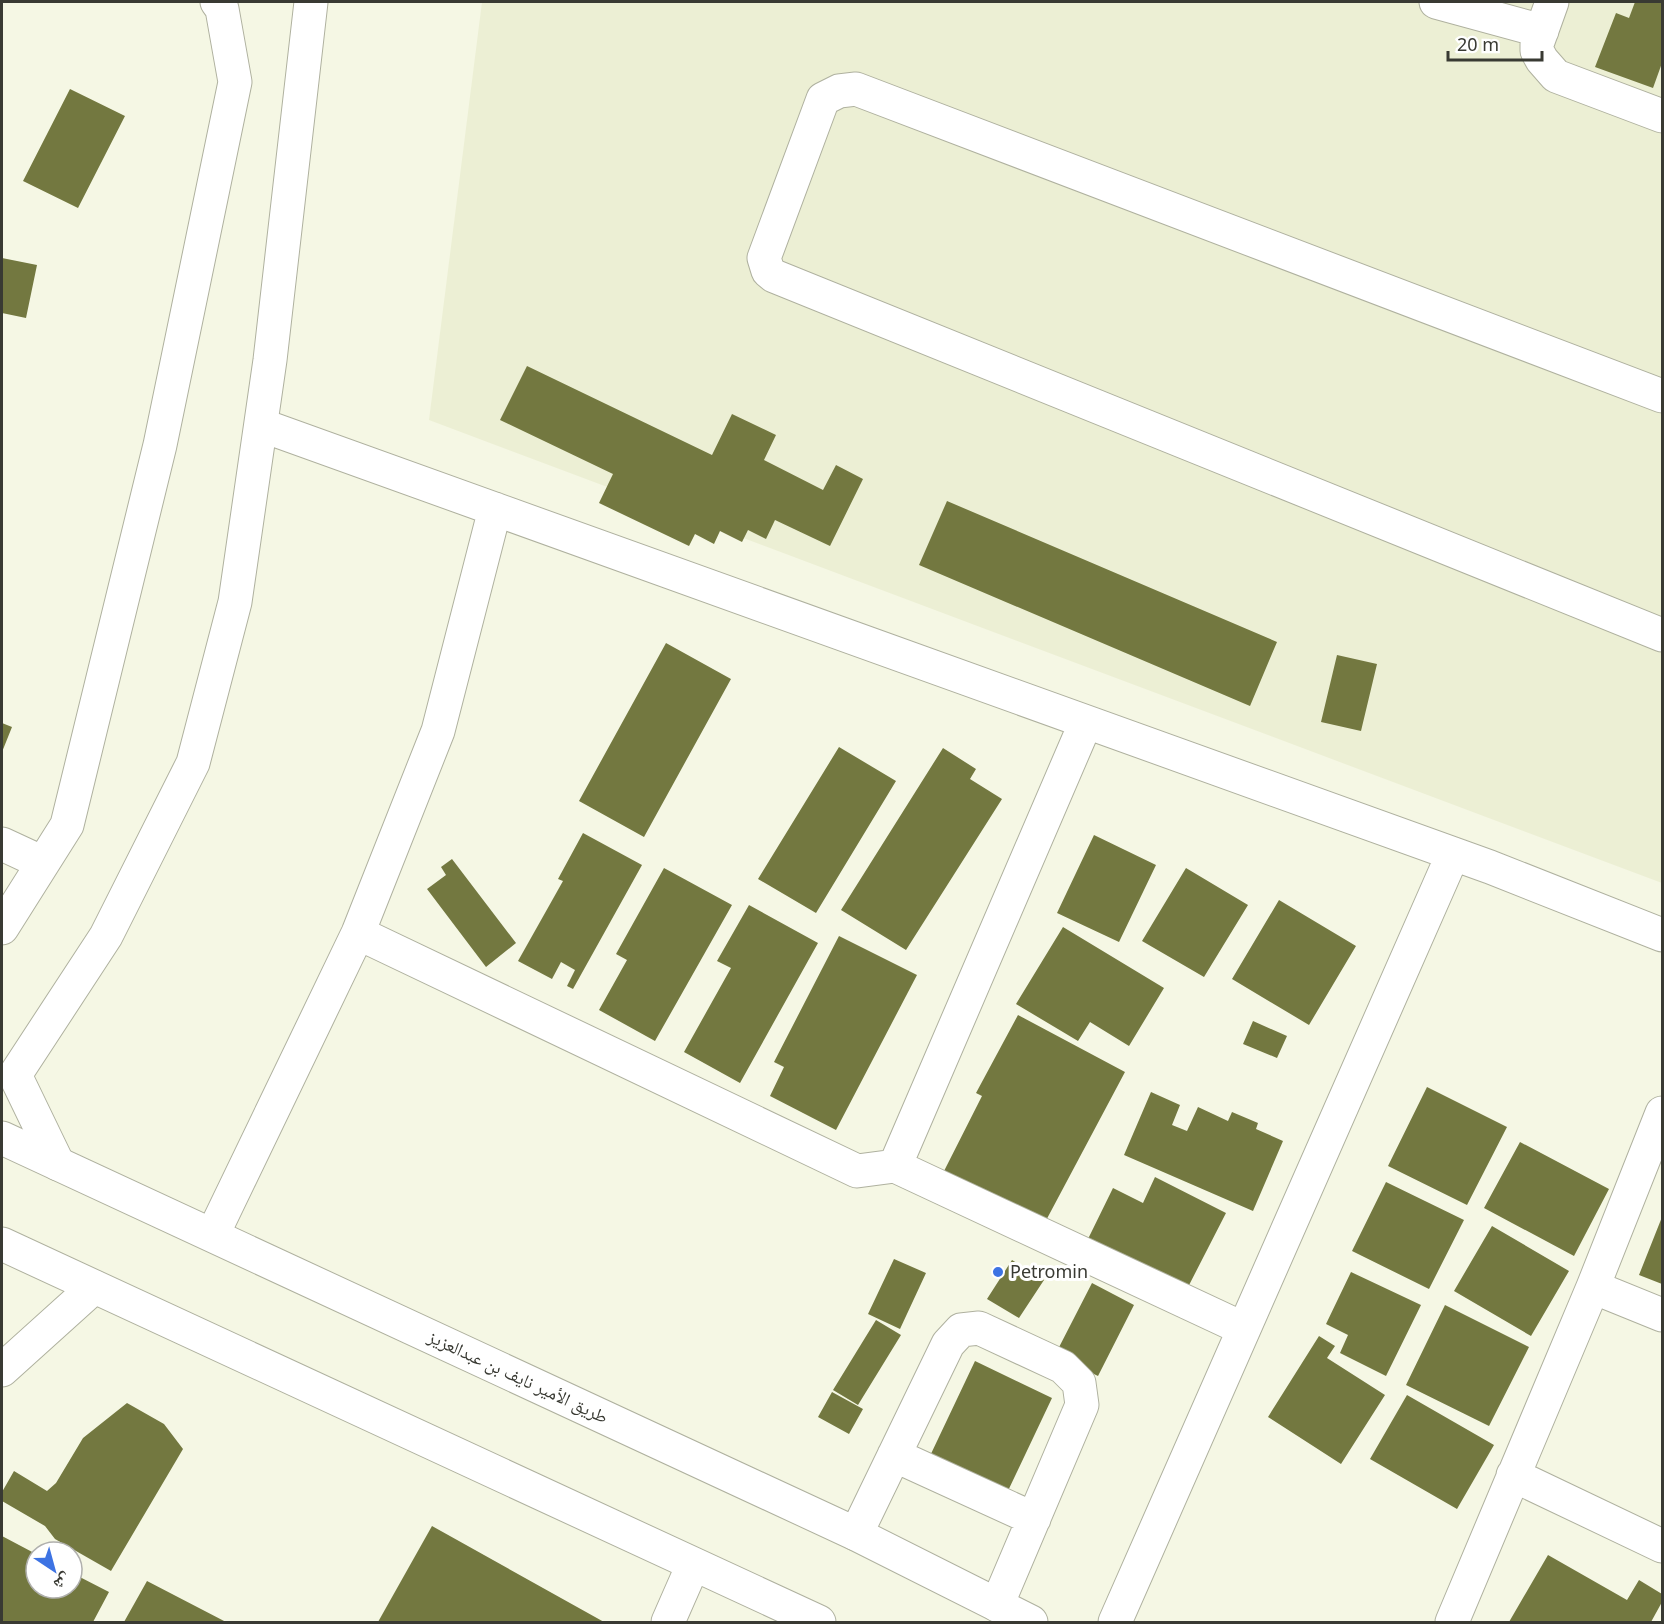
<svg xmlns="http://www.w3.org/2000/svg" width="1664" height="1624" font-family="'Noto Sans','Noto Naskh Arabic',sans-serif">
<rect width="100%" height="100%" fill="#f5f7e4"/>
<path fill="#ecefd4" d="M482,2h1180v881l-1233,-463z"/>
<path fill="#737840" d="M1635,2h27v61l-9,25 -58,-21 21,-54 13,5z
M70,89l55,27 -47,92 -55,-27z
M2,258l35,7 -11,53 -24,-5z
M527,366l185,89 20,-41 44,21 -12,25 59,30 13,-25 27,14 -33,67 -55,-26 -9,19 -18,-9 -6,12 -22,-11 -6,13 -19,-10 -6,12 -90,-43 14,-29 -113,-54z
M947,501l330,141 -27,64 -331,-141z
M666,643l65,36 -87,158 -65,-36z
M1337,655l40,9 -16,67 -40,-9z
M2,723l10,4 -10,25z
M839,747l57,34 -80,132 -58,-34z
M943,748l33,21 -6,10 32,20 -96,151 -65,-40z
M583,833l59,32 -69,124 -6,-3 8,-16 -14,-8 -9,17 -34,-18 45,-80 -5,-2z
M1094,835l62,30 -37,77 -62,-29z
M452,859l64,84 -30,24 -59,-78 19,-14 -5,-8z
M664,868l68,37 -77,136 -56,-31 28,-50 -11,-6z
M1186,868l62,37 -44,72 -62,-36z
M1279,900l77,46 -47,79 -77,-46z
M749,905l69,38 -78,140 -56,-31 47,-84 -14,-7z
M1063,927l101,61 -35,58 -39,-24 -12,19 -62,-37z
M839,936l78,39 -81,155 -66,-34 14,-29 -10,-5z
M1018,1015l107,57 -83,156 -100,-53 40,-79 -6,-3z
M1253,1021l34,15 -10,22 -34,-14z
M1427,1087l80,40 -40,78 -79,-39z
M1151,1092l29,13 -8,20 15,6 11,-24 30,14 4,-9 26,11 -2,6 27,12 -30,70 -129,-56z
M1520,1142l89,47 -35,67 -90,-48z
M1155,1177l71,36 -40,78 -99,-50 26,-53 30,15z
M1386,1182l78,38 -35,69 -77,-38z
M1662,1217v67l-23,-9z
M1492,1226l77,45 -38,65 -77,-45z
M894,1259l32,14 -26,56 -32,-15z
M1012,1260l32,20 -25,38 -32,-19z
M1351,1272l70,33 -35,71 -46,-23 8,-18 -22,-11z
M1092,1283l42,22 -36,71 -43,-21z
M1445,1305l84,42 -40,79 -83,-41z
M876,1320l25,15 -43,70 -25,-15z
M1319,1336l16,10 -8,12 58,37 -44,69 -73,-47z
M975,1361l77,37 -46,97 -77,-37z
M832,1392l31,17 -14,25 -31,-17z
M1407,1395l87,50 -37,64 -87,-50z
M127,1403l37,21 19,25 -72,122 -56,-32 -10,-13 -43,-25v-9l12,-21 33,20 9,-8 27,-45z
M432,1526l172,96h-226z
M2,1536l34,18v34h36v-15l37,19 -16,30h-91z
M1548,1555l79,45 12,-20 23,14v8l-11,20h-142z
M147,1581l79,41h-102z"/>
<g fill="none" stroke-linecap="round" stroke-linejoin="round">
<g stroke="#afb19f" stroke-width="35">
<path id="minor" d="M1436,2l106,29
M1552,2l-15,42v7l5,9 14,16 106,40
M1662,396l-806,-307 -17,2 -16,8 -59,159 4,13 6,5 888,359
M261,425l1229,442 172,68
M2,844l41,19
M2,928l65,-103 93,-380 75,-363 -13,-73 -5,-7
M358,933l499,238 38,-5 349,163
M58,1164l-43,-89 91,-139 87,-173 42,-161 35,-242 41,-358
M895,1166l191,-444
M213,1234l145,-301 80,-202 57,-222
M1593,1287l69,28
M2,1370l92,-83
M894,1455l140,64
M1513,1475l149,71
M856,1534l92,-190 13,-14 18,-2 84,39 16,16 3,22 -85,200
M668,1622l25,-57
M1115,1622l338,-768
M1452,1622l141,-335 69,-174"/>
</g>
<g stroke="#afb19f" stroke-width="35">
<path id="major" d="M2,1138l854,396 175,88
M2,1244l817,378"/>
</g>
<use href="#minor" stroke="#fff" stroke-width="33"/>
<use href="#major" stroke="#fff" stroke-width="33"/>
</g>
<circle fill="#3d73e3" stroke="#fff" stroke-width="2" cx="998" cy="1272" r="6"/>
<g text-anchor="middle" stroke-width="6" stroke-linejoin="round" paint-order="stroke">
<g font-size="18" fill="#393a33" stroke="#fff" text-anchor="start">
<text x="1010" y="1278">Petromin</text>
</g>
<g font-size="18" fill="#393a33" stroke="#fff">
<text transform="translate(518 1377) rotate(25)" y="6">طريق الأمير نايف بن عبدالعزيز</text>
</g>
</g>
<rect width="1664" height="1624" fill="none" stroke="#393a33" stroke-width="6"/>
<g transform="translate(54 1570) rotate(144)"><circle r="28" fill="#ffffff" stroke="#b0b0ad" stroke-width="1.5"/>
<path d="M0-4.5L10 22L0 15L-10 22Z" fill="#3d73e3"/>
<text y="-9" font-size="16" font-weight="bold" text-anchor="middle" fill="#393a33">ش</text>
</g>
<path d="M1448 51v9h94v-9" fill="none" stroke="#393a33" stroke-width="3"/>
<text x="1457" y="51" font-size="18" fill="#393a33" stroke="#ffffff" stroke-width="4.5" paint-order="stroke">20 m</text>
</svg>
